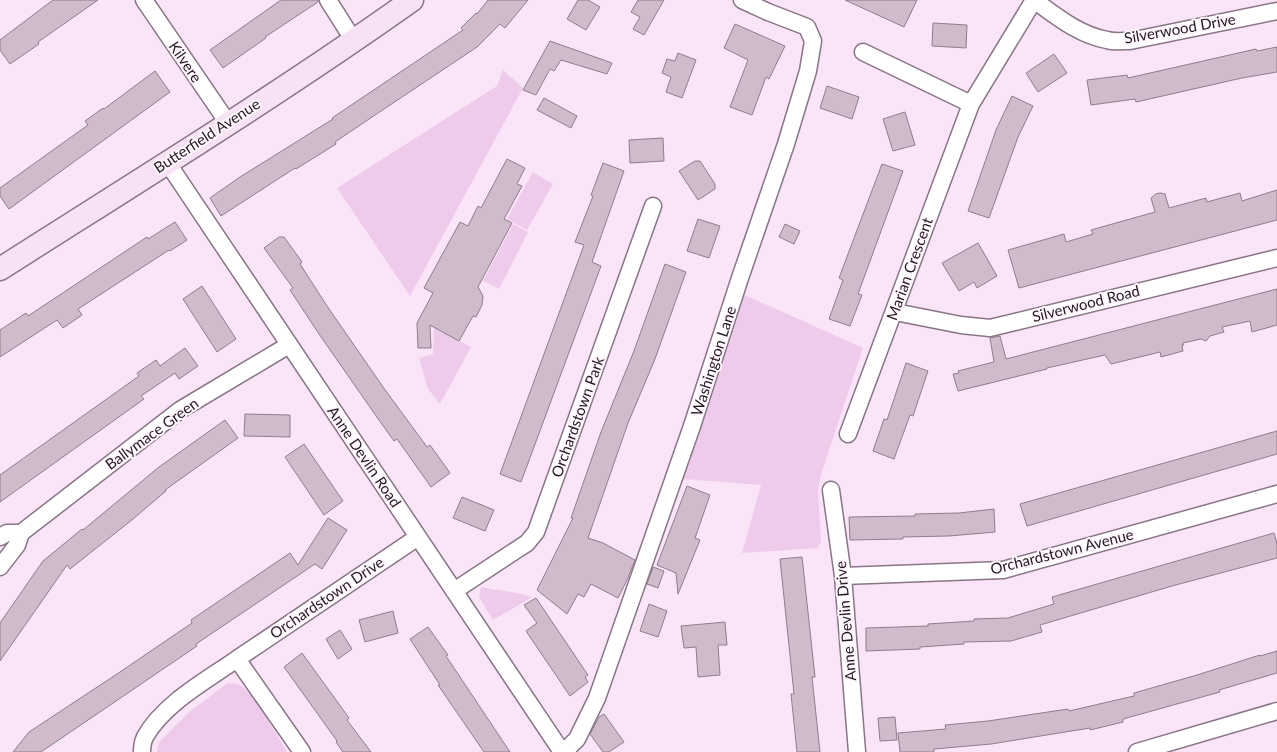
<svg xmlns="http://www.w3.org/2000/svg" width="1277" height="752" font-family="Lato,sans-serif">
<rect width="100%" height="100%" fill="#fae4f7"/>
<path fill="#eecbea" d="M503,70l20,18 -113,208 -73,-108 160,-102z
M533,172l20,12 -26,46 -20,-11z
M513,224l15,8 -29,57 -16,-8z
M740,293l123,55 -41,123 -4,18 3,52 -3,7 -76,5 19,-68 -78,-6 19,-53 16,-71z
M434,327l37,20 -31,57 -12,-15 -9,-31 14,-4z
M481,587c17,4 34,4 51,10l-39,23 -14,-23z
M228,683l10,1 14,10 35,58h-130l2,-10 30,-30z"/>
<path fill="#d0bbcd" stroke="#8f7c8d" d="M53,0h45l-60,42 1,2 -29,20 -10,-14v-10z
M281,0h37v2l-53,35 1,1 -43,30 -13,-18z
M488,0h40l-23,28 -5,-4 -23,23 -99,66 -43,29 1,2 -40,25 -1,-1 -74,48 -11,-18 30,-21 93,-58 -1,-1 131,-88 -2,-2 15,-15 1,1z
M578,0h10l12,7 -14,23 -19,-11z
M638,0h26l-20,35 -11,-6 7,-12 -9,-5z
M845,0h72l-13,27z
M933,23l34,2 -1,23 -34,-2z
M735,24l50,22 -16,33 -3,-2 -14,38 -22,-8 18,-47 -24,-12z
M550,41l62,22 -5,11 -46,-14 -7,11 -4,-2 -14,26 -13,-5z
M1277,47v25l-35,6 -106,24 -1,-3 -44,6 -4,-25 40,-5 1,3 128,-29 1,2z
M678,53l18,7 -14,38 -16,-6 5,-15 -9,-4 5,-14 8,2z
M1054,54l13,19 -29,19 -12,-19z
M155,71l15,21 -161,117 -9,-13v-8l88,-63 -3,-4 18,-13 1,1z
M827,86l32,11 -7,22 -32,-11z
M1012,96l21,10 -15,31 -29,81 -21,-7 28,-81z
M544,98l33,18 -6,12 -34,-18z
M905,112l10,33 -22,6 -10,-32z
M663,138l1,23 -34,2 -1,-23z
M507,159l18,9 -8,16 5,2 -18,33 8,4 -34,64 5,9 -1,9 -6,12 -3,-1 -14,25 -29,-16 1,23h-13l-1,-25 16,-30 -9,-5 36,-66 8,4 10,-20 3,2z
M695,161h5l15,23v5l-17,11 -19,-29z
M603,163l21,8 -32,91 9,4 -80,216 -21,-8 84,-229 -9,-3 18,-46 -2,-1z
M882,164l21,7 -45,123 4,1 -12,31 -21,-7 14,-39 -4,-2z
M1277,190v30l-258,68 -11,-38 56,-16 2,8 27,-8 -2,-4 64,-18 -4,-14 5,-4 4,-1 5,1 4,14 37,-10 1,4 33,-9 2,8z
M698,219l22,7 -11,32 -22,-7z
M175,222l12,18 -17,11 -1,-1 -91,59 4,6 -19,13 -6,-8 -57,37v-27l26,-17 2,3 119,-79 1,2z
M785,224l15,7 -6,13 -15,-7z
M279,237h5l18,25 -2,2 27,42 56,81 44,60 3,-2 20,28 -19,14 -34,-48 -3,2 -20,-28 -55,-79 -29,-44 3,-2 -29,-40z
M978,243l19,33 -20,12 -3,-6 -15,9 -17,-28z
M665,264l21,8 -31,87 -27,64 -40,115 15,5 32,17 -8,20 -9,18 -27,-14 -7,13 -6,-3 -11,20 -30,-24 36,-72h-2l30,-86 33,-81z
M202,286l34,53 -19,13 -34,-53z
M1277,289v36l-25,7 -2,-11 -28,6 2,5 -14,4 -4,5 -5,-2 -18,4 1,2h-2l1,6 -22,6 -1,-5 -49,12 -6,-9 -58,13v1l-89,22 -5,-17 6,-1 -1,-2 36,-9 -4,-24 10,-2 6,23z
M185,348l13,18 -19,13 -4,-6 -34,23 3,3 -144,103v-27l139,-99 -2,-3 19,-13 4,6z
M906,363l22,8 -15,45 -3,-1 -16,44 -21,-8 11,-32 3,1z
M245,414l45,1v22l-46,-1z
M225,420l13,18 -73,52 1,1 -33,28 -63,50 -3,-4 -67,96v-38l43,-62 39,-32 1,1 76,-63z
M1277,431v23l-250,72 -7,-22z
M304,444l39,57 -19,14 -39,-58z
M687,486l23,9 -15,43 5,2 -22,54 -2,-21 -19,-8z
M462,497l32,13 -9,21 -32,-13z
M994,509l1,23 -46,4 -46,1v2l-53,1 -1,-23 66,-1v-2l44,-1z
M328,518l19,12 -25,39 -7,-5 -119,80 1,2 -156,106h-28l16,-20 88,-58 75,-51 -1,-3 99,-67 8,12z
M1274,533l3,11v14l-105,28 -132,39 2,7 -31,9 -47,1v2l-44,3v2l-54,2v-23l62,-2v-2l46,-3v-2l34,-1 46,-14 -2,-7z
M802,557l13,120h-3l8,75h-23l-6,-58h3l-14,-135z
M653,567l11,4 -6,17 -11,-4z
M536,598l52,77 -3,2 3,5 -18,14 -44,-65 11,-8 -13,-18z
M649,604l18,7 -9,26 -18,-6z
M393,611l5,22 -33,9 -6,-22z
M725,622l2,23h-9l2,30 -22,2 -2,-30 -12,1 -3,-22z
M428,627l20,28 -2,1 64,96h-26l-46,-67h2l-30,-46z
M340,630l12,19 -14,10 -12,-20z
M1277,651v22l-58,17 1,2 -97,27v3l-33,8v-2l-99,16 -57,5v3h-34l-2,-19 48,-4 -1,-4 43,-4 80,-12 1,2 65,-15v-3l63,-18 63,-20v1z
M302,653l47,65 -2,2 24,32h-28l-7,-10 1,-1 -53,-74z
M604,714l20,28 -15,10h-6l-13,-18 9,-17z
M895,717l2,23 -17,1 -2,-23z"/>
<g fill="none" stroke-linecap="round" stroke-linejoin="round">
<g stroke="#887586" stroke-width="19">
<path id="minor" d="M144,0l84,123
M328,0l26,41
M1034,0c22,16 45,35 73,40 7,2 16,1 23,1l147,-30
M863,52l108,52
M167,162l395,590
M895,312l66,13 29,3 287,-70
M848,434l123,-330 63,-104
M831,490l12,86 14,176
M0,537l7,-4h14
M0,567l17,-22 4,-12 159,-123 109,-65
M843,576l160,-6 274,-76
M454,591l73,-48 9,-11 117,-326
M142,752c0,-5 1,-11 3,-15 18,-33 62,-57 92,-78
M302,752l-65,-93 181,-122
M564,752l13,-13 20,-41 95,-272 48,-148 46,-134 22,-73 5,-30 -6,-14 -39,-15 -26,-12
M1137,752l140,-41"/>
</g>
<g stroke="#887586" stroke-width="25">
<path id="secondary" d="M0,269c138,-88 278,-174 412,-269"/>
</g>
<use href="#minor" stroke="#fff" stroke-width="16"/>
<use href="#secondary" stroke="#f6e2f4" stroke-width="22"/>
</g>
<g text-anchor="middle" stroke-width="4" stroke-linejoin="round" paint-order="stroke">
<g font-size="15" fill="#201920" stroke="#fff6fe">
<text transform="translate(1180 29) rotate(-10)" y="5">Silverwood Drive</text>
<text transform="translate(185 62) rotate(56)" y="5">Kilvere</text>
<text transform="translate(207 136) rotate(-33)" y="5">Butterfield Avenue</text>
<text transform="translate(910 269) rotate(-70)" y="5">Marian Crescent</text>
<text transform="translate(1086 304) rotate(-14)" y="5">Silverwood Road</text>
<text transform="translate(714 361) rotate(-72)" y="5">Washington Lane</text>
<text transform="translate(578 417) rotate(-70)" y="5">Orchardstown Park</text>
<text transform="translate(152 434) rotate(-36)" y="5">Ballymace Green</text>
<text transform="translate(364 457) rotate(56)" y="5">Anne Devlin Road</text>
<text transform="translate(1062 552) rotate(-14)" y="5">Orchardstown Avenue</text>
<text transform="translate(327 598) rotate(-34)" y="5">Orchardstown Drive</text>
<text transform="translate(846 621) rotate(-95)" y="5">Anne Devlin Drive</text>
</g>
</g>
</svg>
